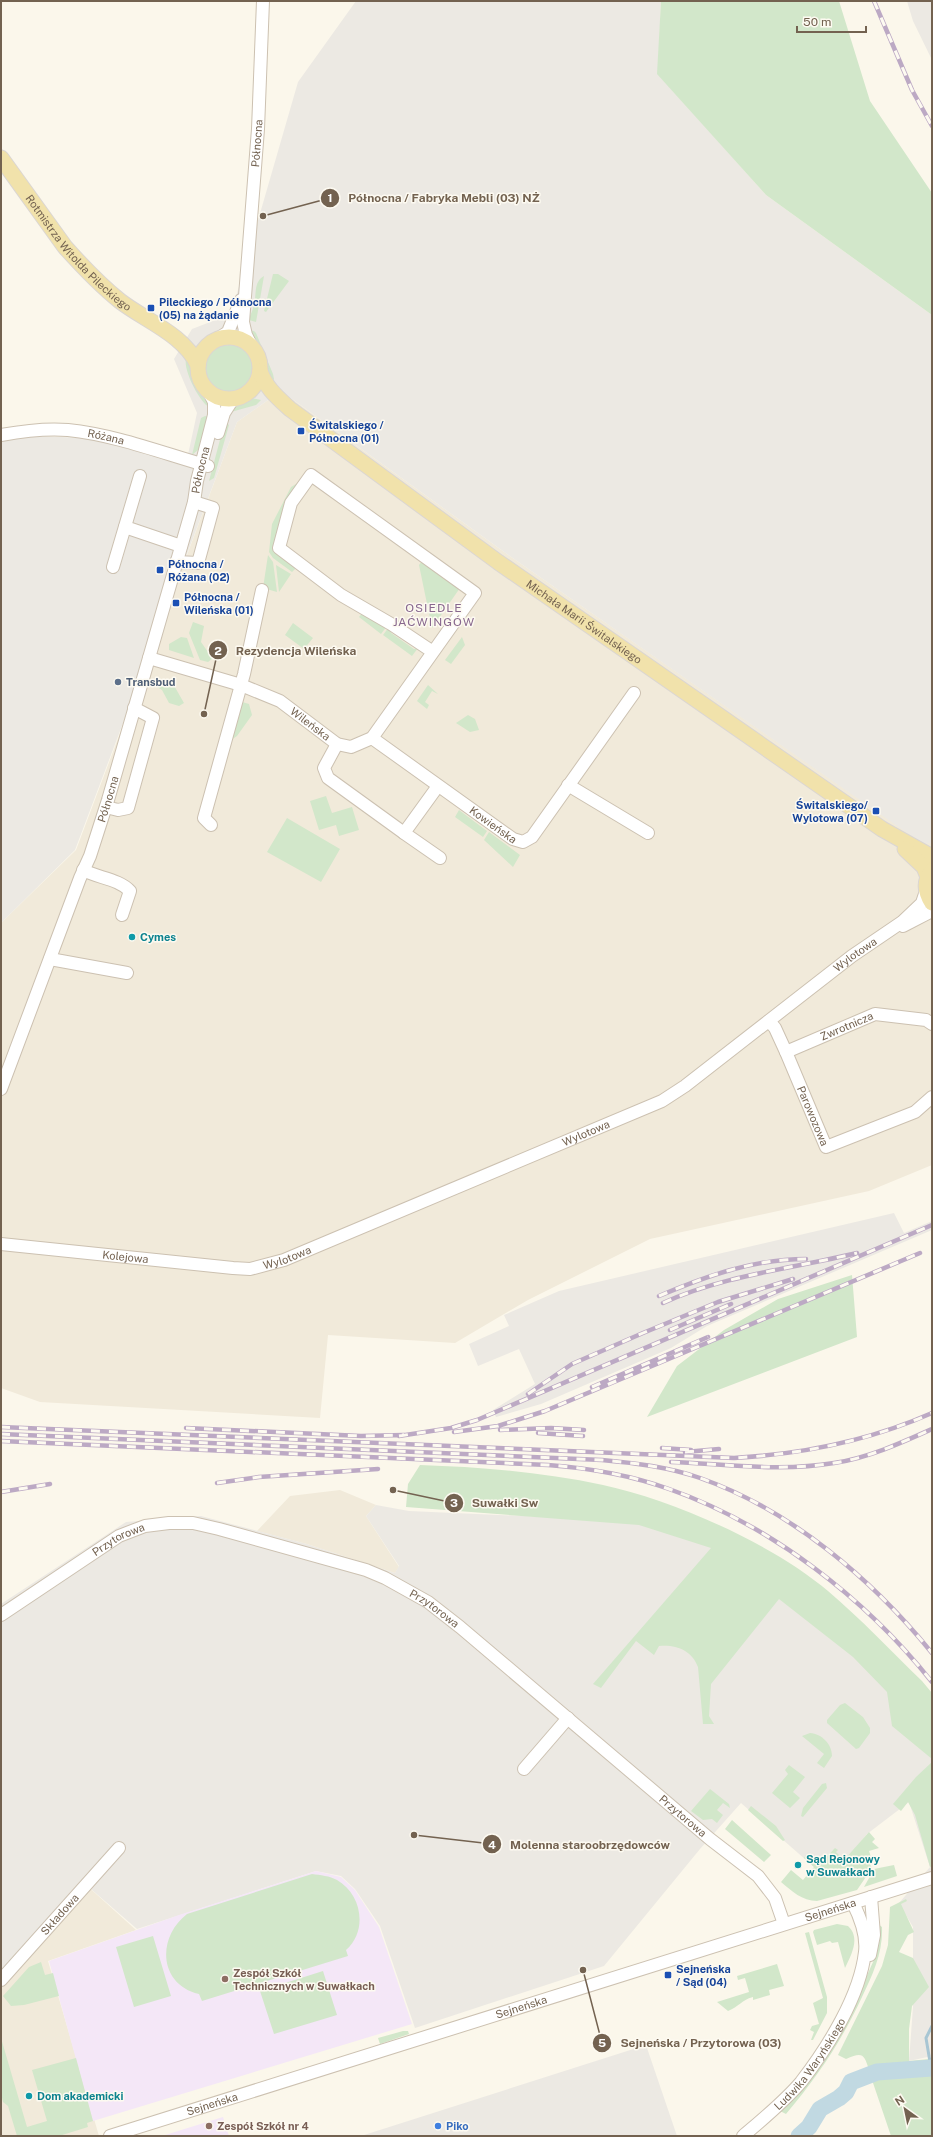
<svg xmlns="http://www.w3.org/2000/svg" width="933" height="2137" font-family="'Public Sans',sans-serif">
<rect width="100%" height="100%" fill="#fbf7eb"/>
<path fill="#f1eada" d="M281,391l226,163 387,269 31,20h7v322l-63,26 -219,48 -122,61 -73,43 -127,-8 -8,83 -280,-16 -39,-14v-465l75,-73 161,-428z
M340,1490l36,15 -10,11 33,51 -4,6 -88,-29 -50,-13 33,-35z
M84,1883l52,47 -88,31 51,175h-98v-166l2,1z"/>
<path fill="#ece9e3" d="M356,1h305l-3,73 108,121 166,120v528l-9,1 -416,-290 -226,-163 -44,31 -162,428 -74,73v-484l23,-3 72,2 90,26 11,-51 -23,-54 18,-30 39,-15 67,-232z
M907,1h25v59l-19,-39z
M894,1213l10,20 28,-12v9l-225,96 -36,22 -130,56 -45,13 -3,-7 42,-26 -16,-35 -41,17 -9,-22 40,-18 -5,-11 55,-24z
M376,1505l33,6 229,10 71,25 169,121 54,93v296l-23,5 4,-54v-80l-14,-24 31,-36 -21,-65 -42,32 -22,27 -12,-11 -19,17 -73,-64 -41,46 -96,117 -189,62 -35,-102 -25,-37 -14,-13 -25,-5 -179,58 -53,-46 -81,88 -2,-1v-366l125,-82 75,-6 106,28 88,29 4,-7 -33,-50z
M646,2045l31,91h-316z"/>
<path fill="#f4e7f7" d="M316,1871l25,6 14,13 24,37 33,97 -319,97 -44,-160 130,-46z
M223,2117l6,19h-67z"/>
<path fill="#d2e7ca" d="M661,1h178l31,100 62,92v122l-166,-120 -109,-121z
M273,274h5l11,7 -23,31 -2,-1z
M264,276l-8,46 -7,-2c1,-5 4,-10 5,-15 3,-10 -1,-23 10,-29z
M248,330l6,1 2,2 17,41 1,5 -4,5 -7,-29z
M205 369a24 24 0 1 1 48 0a24 24 0 1 1-48 0Z
M186,358c7,11 7,17 12,26 5,10 9,11 11,23 -10,-6 -26,-37 -23,-49z
M252,398l9,2 -5,5 -25,7 5,-9z
M205,416l5,1 -12,33 -6,5 9,-37z
M225,421l4,4 -15,53 -5,3z
M306,478l-27,61 -3,14 21,14 -5,5 -19,-14 -4,-6 3,-28 19,-37z
M268,555l5,7 4,30 -14,-4z
M423,560l37,28 -28,40 -13,-63z
M276,565l15,9 -12,18z
M363,612l24,14 -6,8 -22,-17z
M193,622l11,4 -3,16 7,10 9,3 -9,7 -8,-2 -11,-27z
M293,623l20,15 -9,11 -19,-14z
M389,627l2,6 23,16 4,-1 -6,8 -29,-21z
M181,637l6,1 7,20 -25,-8v-6z
M462,637l3,8 -14,19 -6,-4z
M162,681l10,1 12,21 -5,3 -10,-3 -7,-13 -5,-3z
M428,685l10,9 -6,-3 -7,11 4,3 -2,4 -10,-8z
M239,701l10,3 3,11 -15,21 -9,6z
M468,715l7,4 4,11 -9,2 -14,-9z
M326,796l6,17 20,-6 7,23 -20,6 -3,-11 -17,5 -9,-29z
M459,810l28,21 -4,6 -28,-20z
M287,818l53,31 -19,33 -54,-30z
M489,832l31,23 -7,12 -29,-27z
M852,1275l5,62 -210,80 30,-51 47,-36 54,-31z
M420,1465c60,2 123,7 183,20 70,15 170,59 225,106 33,28 63,60 94,90l10,12v66l-40,-33 -5,-34 -34,-35 -74,-58 -68,85 -2,32 5,8h-11l-5,-57c-6,-17 -23,-23 -39,-21l-5,9 -18,-14 -35,47 -8,-4 118,-136 -72,-23 -233,-18 2,-23z
M845,1703l18,14 7,11v5l-11,15 -3,1 -29,-26v-3l13,-15z
M810,1733c12,1 22,11 22,23l-8,12 -7,-5 7,-9 -22,-18z
M932,1762v104l-2,1 -15,-52 -7,-13 -7,9 -8,-7 23,-27z
M789,1765l16,12 -12,15 7,6 -10,10 -18,-15 16,-19 -3,-4z
M826,1783l1,5 -24,29 -2,-1 2,-8 19,-24z
M710,1789l19,15 1,4 -7,-5 -6,7 6,5 -6,8 -5,-4 -9,1 -12,-9z
M751,1806l25,20 9,14 -2,1 -35,-31z
M732,1820l39,35 -7,7 -39,-33z
M869,1832l6,7 -3,3 7,6 -10,3 2,6 -3,4 4,7 -15,22 -40,11c-15,0 -25,-10 -36,-19l10,-12 12,10 11,-13 -10,-9 2,-3 12,10 17,-17 3,2 -2,2 8,8z
M894,1865l3,11 -33,11 10,-18z
M312,1874c8,1 18,2 25,6 25,14 31,51 9,70l2,6 -146,45 -3,-7c-41,-10 -42,-57 -12,-80z
M906,1899l1,2 -6,3 13,28 -6,3 -9,17 14,6 16,29 -17,19 -3,23v32l20,-2v4l-23,4 -25,-2 -12,5c-5,-17 -7,-18 -23,-11l-8,-4 44,-89 6,-21 2,-38z
M837,1924l11,2c13,12 3,29 -3,42l-7,-26 -6,1 -2,-2 -13,4 -4,-13 1,-2z
M878,1924l4,3c1,26 -9,47 -20,70 -21,45 -44,79 -76,117l-6,-3 63,-82 30,-67 3,-9z
M809,1932l18,65v16l-14,27h-2l3,-8 -4,-2 2,-4 7,-2 -6,-21 10,-5 -18,-65z
M153,1936l18,60 -37,11 -18,-60z
M41,1962l4,13 8,-2 6,23 -35,9 -13,1 -8,-10 26,-29z
M777,1964l7,22 -15,4 1,5 -17,5v-3c-12,3 -14,10 -25,14l-11,-9 32,-10 -4,-14 -7,2 -1,-4z
M323,1971l14,44 -63,19 -14,-43z
M403,2031h5l1,3 -29,10 -2,-6z
M1,2038l26,89 20,-6 -15,-51 44,-12 17,63 -6,2 1,4 -29,9h-42l-9,-30 -5,-4 -2,-8z
M932,2070v66h-41l-20,-59z"/>
<g fill="none" stroke-linecap="round" stroke-linejoin="round">
<path stroke="#a8c6d3" stroke-width="3" d="M931,2068l-5,-30 6,-12"/>
<path stroke="#c1d9e2" stroke-width="17" d="M799,2136l10,-9 11,-18 19,-11 7,-6 5,-10 26,-10 55,-4"/>
<g stroke="#ccc1b1" stroke-width="14">
<g id="minor">
<path d="M219,338l9,-6 13,-32"/>
<path id="s1" d="M252,347l-6,-12 -3,-13 15,-193 5,-128"/>
<path d="M218,433l6,-20 9,-14"/>
<path id="s2" d="M1,435c22,-4 45,-7 67,-5 48,5 94,23 140,36"/>
<path d="M125,527l56,19"/>
<path d="M176,562l22,1 15,-55 -19,-6"/>
<path d="M113,567l27,-91"/>
<path id="s3" d="M149,658l92,27 39,16 57,43 14,3 21,-9 103,-145 -164,-118 -20,28 -12,45 62,47 50,29 42,28"/>
<path id="s4" d="M372,738l141,101 10,3 9,-5 102,-144"/>
<path d="M337,744l-13,24 4,10 76,55"/>
<path d="M568,785l80,48"/>
<path d="M438,786l-34,47 36,25"/>
<path d="M106,807l12,3 10,-2 25,-90 -19,-10"/>
<path d="M211,825l-7,-7 40,-144 18,-84"/>
<path d="M83,870c15,8 36,9 47,21l-8,24"/>
<path d="M903,926l29,-15"/>
<path d="M50,959l77,14"/>
<path id="s5" d="M769,1021l6,7 11,24 40,95 89,-35 17,-15"/>
<path id="s6" d="M786,1052l89,-38 51,6 6,4"/>
<path id="s7" d="M1,1089l79,-211 10,-22 18,-56 86,-298 3,-21 17,-66v-13l-5,-10"/>
<path id="s8" d="M1,1244l232,24 17,1 34,-9 378,-159 23,-15 167,-130 50,-34 20,-19 4,-12"/>
<path id="s9" d="M1,1615l118,-79 26,-10 24,-3h24l26,6 147,41 19,8 43,24 32,25 250,212 48,37 17,22 9,26"/>
<path d="M524,1769l44,-51"/>
<path d="M870,1955l4,-20 -3,-38"/>
<path id="s10" d="M1,1980l118,-132"/>
<path id="s11" d="M110,2136l822,-258"/>
<path id="s12" d="M743,2136c19,-16 42,-35 58,-54 27,-35 59,-86 64,-130 2,-16 -5,-35 -12,-49"/>
</g>
</g>
<g stroke="#dbd6d2" stroke-width="17">
<g id="major">
<path id="s13" d="M1,158l64,89c17,19 35,38 55,54 26,20 63,33 78,64"/>
<circle cx="229" cy="368" r="31"/>
<path id="s14" d="M260,371c6,17 17,26 30,38l208,153 384,267 50,28"/>
<path d="M905,849l19,18 4,10"/>
<path d="M932,871c-8,10 -7,21 0,32"/>
</g>
</g>
<use href="#minor" stroke="#fff" stroke-width="12"/>
<use href="#major" stroke="#f1e2ab" stroke-width="15"/>
<g stroke="#bca9c4" stroke-width="4.5">
<path id="rail" d="M874,1l38,89 20,36
M659,1296c47,-20 95,-37 147,-37
M663,1303c62,-28 128,-34 194,-50
M670,1330l61,-26
M592,1387l116,-50
M528,1394l44,-30 71,-31 75,-31 75,-23
M1,1427l733,31c69,-4 135,-17 198,-45
M186,1428l175,8 43,-1
M500,1430l51,-2 33,2
M454,1432l44,-6 47,-15 375,-158
M538,1433l45,3
M1,1434l601,26c33,3 67,7 98,18 91,32 172,101 232,175
M399,1436l52,-8 26,-8 455,-195
M1,1441l547,24c41,3 82,10 121,24 102,36 196,109 263,193
M662,1448l29,2
M685,1452l34,-3
M671,1462c54,2 110,10 163,1 34,-5 67,-20 98,-34
M217,1483l42,-6 119,-8
M1,1492l49,-8"/>
</g>
<use href="#rail" stroke="#fdfaf1" stroke-width="3" stroke-dasharray="9" stroke-linecap="butt"/>
</g>
<g fill="#1a4fb4" stroke="#fdfaf1" stroke-width="1.5">
<rect x="147" y="304" width="8" height="8" rx="2"/>
<rect x="297" y="427" width="8" height="8" rx="2"/>
<rect x="156" y="566" width="8" height="8" rx="2"/>
<rect x="172" y="599" width="8" height="8" rx="2"/>
<rect x="872" y="807" width="8" height="8" rx="2"/>
<rect x="664" y="1971" width="8" height="8" rx="2"/>
</g>
<circle fill="#5c6f8a" stroke="#fdfaf1" stroke-width="1.5" cx="118" cy="682" r="4"/>
<g fill="#0f9aa8" stroke="#fdfaf1" stroke-width="1.5">
<circle cx="132" cy="937" r="4"/>
<circle cx="798" cy="1865" r="4"/>
<circle cx="29" cy="2096" r="4"/>
</g>
<g fill="#8d6e63" stroke="#fdfaf1" stroke-width="1.5">
<circle cx="225" cy="1979" r="4"/>
<circle cx="209" cy="2126" r="4"/>
</g>
<circle fill="#3f7fe0" stroke="#fdfaf1" stroke-width="1.5" cx="438" cy="2126" r="4"/>
<g text-anchor="middle" stroke-width="3" stroke-linejoin="round" paint-order="stroke">
<g font-size="11" fill="#736250" stroke="#fdfaf1">
<text dy="4" stroke="none"><textPath href="#s1" startOffset="206">Północna</textPath></text>
<text dy="4" stroke="none"><textPath href="#s13" startOffset="123">Rotmistrza Witolda Pileckiego</textPath></text>
<text dy="4" stroke="none"><textPath href="#s2" startOffset="106">Różana</textPath></text>
<text dy="4" stroke="none"><textPath href="#s7" startOffset="651">Północna</textPath></text>
<text dy="4" stroke="none"><textPath href="#s14" startOffset="412">Michała Marii Świtalskiego</textPath></text>
<text dy="4" stroke="none"><textPath href="#s3" startOffset="176">Wileńska</textPath></text>
<text dy="4" stroke="none"><textPath href="#s7" startOffset="309">Północna</textPath></text>
<text dy="4" stroke="none"><textPath href="#s4" startOffset="149">Kowieńska</textPath></text>
<text dy="4" stroke="none"><textPath href="#s8" startOffset="938">Wylotowa</textPath></text>
<text dy="4" stroke="none"><textPath href="#s6" startOffset="66">Zwrotnicza</textPath></text>
<text dy="4" stroke="none"><textPath href="#s5" startOffset="105">Parowozowa</textPath></text>
<text dy="4" stroke="none"><textPath href="#s8" startOffset="613">Wylotowa</textPath></text>
<text dy="4" stroke="none"><textPath href="#s8" startOffset="125">Kolejowa</textPath></text>
<text dy="4" stroke="none"><textPath href="#s8" startOffset="289">Wylotowa</textPath></text>
<text dy="4" stroke="none"><textPath href="#s9" startOffset="140">Przytorowa</textPath></text>
<text dy="4" stroke="none"><textPath href="#s9" startOffset="476">Przytorowa</textPath></text>
<text dy="4" stroke="none"><textPath href="#s9" startOffset="800">Przytorowa</textPath></text>
<text dy="4" stroke="none"><textPath href="#s11" startOffset="755">Sejneńska</textPath></text>
<text dy="4" stroke="none"><textPath href="#s10" startOffset="88">Składowa</textPath></text>
<text dy="4" stroke="none"><textPath href="#s11" startOffset="431">Sejneńska</textPath></text>
<text dy="4" stroke="none"><textPath href="#s12" startOffset="99">Ludwika Waryńskiego</textPath></text>
<text dy="4" stroke="none"><textPath href="#s11" startOffset="107">Sejneńska</textPath></text>
</g>
<g font-size="11" font-weight="bold" fill="#164399" stroke="#fdfaf1" text-anchor="start">
<text x="159" y="306">Pileckiego / Północna<tspan x="159" dy="13">(05) na żądanie</tspan></text>
<text x="309" y="429">Świtalskiego /<tspan x="309" dy="13">Północna (01)</tspan></text>
<text x="168" y="568">Północna /<tspan x="168" dy="13">Różana (02)</tspan></text>
<text x="184" y="601">Północna /<tspan x="184" dy="13">Wileńska (01)</tspan></text>
<text x="868" y="809" text-anchor="end">Świtalskiego/<tspan x="868" dy="13">Wylotowa (07)</tspan></text>
<text x="676" y="1973">Sejneńska<tspan x="676" dy="13">/ Sąd (04)</tspan></text>
</g>
<g font-size="11" font-weight="bold" fill="#4e5e75" stroke="#fdfaf1" text-anchor="start">
<text x="126" y="686">Transbud</text>
</g>
<g font-size="11" font-weight="bold" fill="#0d838f" stroke="#fdfaf1" text-anchor="start">
<text x="140" y="941">Cymes</text>
<text x="806" y="1863">Sąd Rejonowy<tspan x="806" dy="13">w Suwałkach</tspan></text>
<text x="37" y="2100">Dom akademicki</text>
</g>
<g font-size="11" font-weight="bold" fill="#785e54" stroke="#fdfaf1" text-anchor="start">
<text x="233" y="1977">Zespół Szkół<tspan x="233" dy="13">Technicznych w Suwałkach</tspan></text>
<text x="217" y="2130">Zespół Szkół nr 4</text>
</g>
<g font-size="11" font-weight="bold" fill="#366cbe" stroke="#fdfaf1" text-anchor="start">
<text x="446" y="2130">Piko</text>
</g>
<g font-size="12" letter-spacing="1" fill="#88688e" stroke="#fdfaf1">
<text x="434" y="612">OSIEDLE<tspan x="434" dy="14">JAĆWINGÓW</tspan></text>
</g>
</g>
<path fill="none" stroke="#736250" stroke-width="1.5" d="M263 216L330 198M204 714L218 650M393 1490L454 1503M414 1835L492 1844M583 1970L602 2043"/>
<g fill="#736250" stroke="#fdfaf1" stroke-width="1.5">
<circle cx="263" cy="216" r="4"/>
<circle cx="204" cy="714" r="4"/>
<circle cx="393" cy="1490" r="4"/>
<circle cx="414" cy="1835" r="4"/>
<circle cx="583" cy="1970" r="4"/>
<circle cx="330" cy="198" r="10"/>
<circle cx="218" cy="650" r="10"/>
<circle cx="454" cy="1503" r="10"/>
<circle cx="492" cy="1844" r="10"/>
<circle cx="602" cy="2043" r="10"/>
</g>
<g font-size="12" text-anchor="middle" font-weight="bold" fill="#fff">
<text x="330" y="202">1</text>
<text x="218" y="655">2</text>
<text x="454" y="1507">3</text>
<text x="492" y="1849">4</text>
<text x="602" y="2047">5</text>
</g>
<g font-size="12" text-anchor="middle" font-weight="bold" fill="#736250" stroke="#fdfaf1" stroke-width="3" stroke-linejoin="round" paint-order="stroke">
<text x="444" y="202">Północna / Fabryka Mebli (03) NŻ</text>
<text x="296" y="655">Rezydencja Wileńska</text>
<text x="505" y="1507">Suwałki Sw</text>
<text x="590" y="1849">Molenna staroobrzędowców</text>
<text x="701" y="2047">Sejneńska / Przytorowa (03)</text>
</g>
<rect width="933" height="2137" fill="none" stroke="#736250" stroke-width="4"/>
<g transform="translate(905 2109) rotate(327)" stroke="#fdfaf1" stroke-width="3" paint-order="stroke">
<path d="M0-3L7 15L0 10L-7 15Z" fill="#736250"/>
<text y="-6" font-size="11" font-weight="bold" text-anchor="middle" fill="#736250">N</text>
</g>
<path d="M797 26v6h69v-6" fill="none" stroke="#736250" stroke-width="2"/>
<text x="803" y="26" font-size="12" fill="#736250" stroke="#fdfaf1" stroke-width="3" paint-order="stroke">50 m</text>
</svg>
